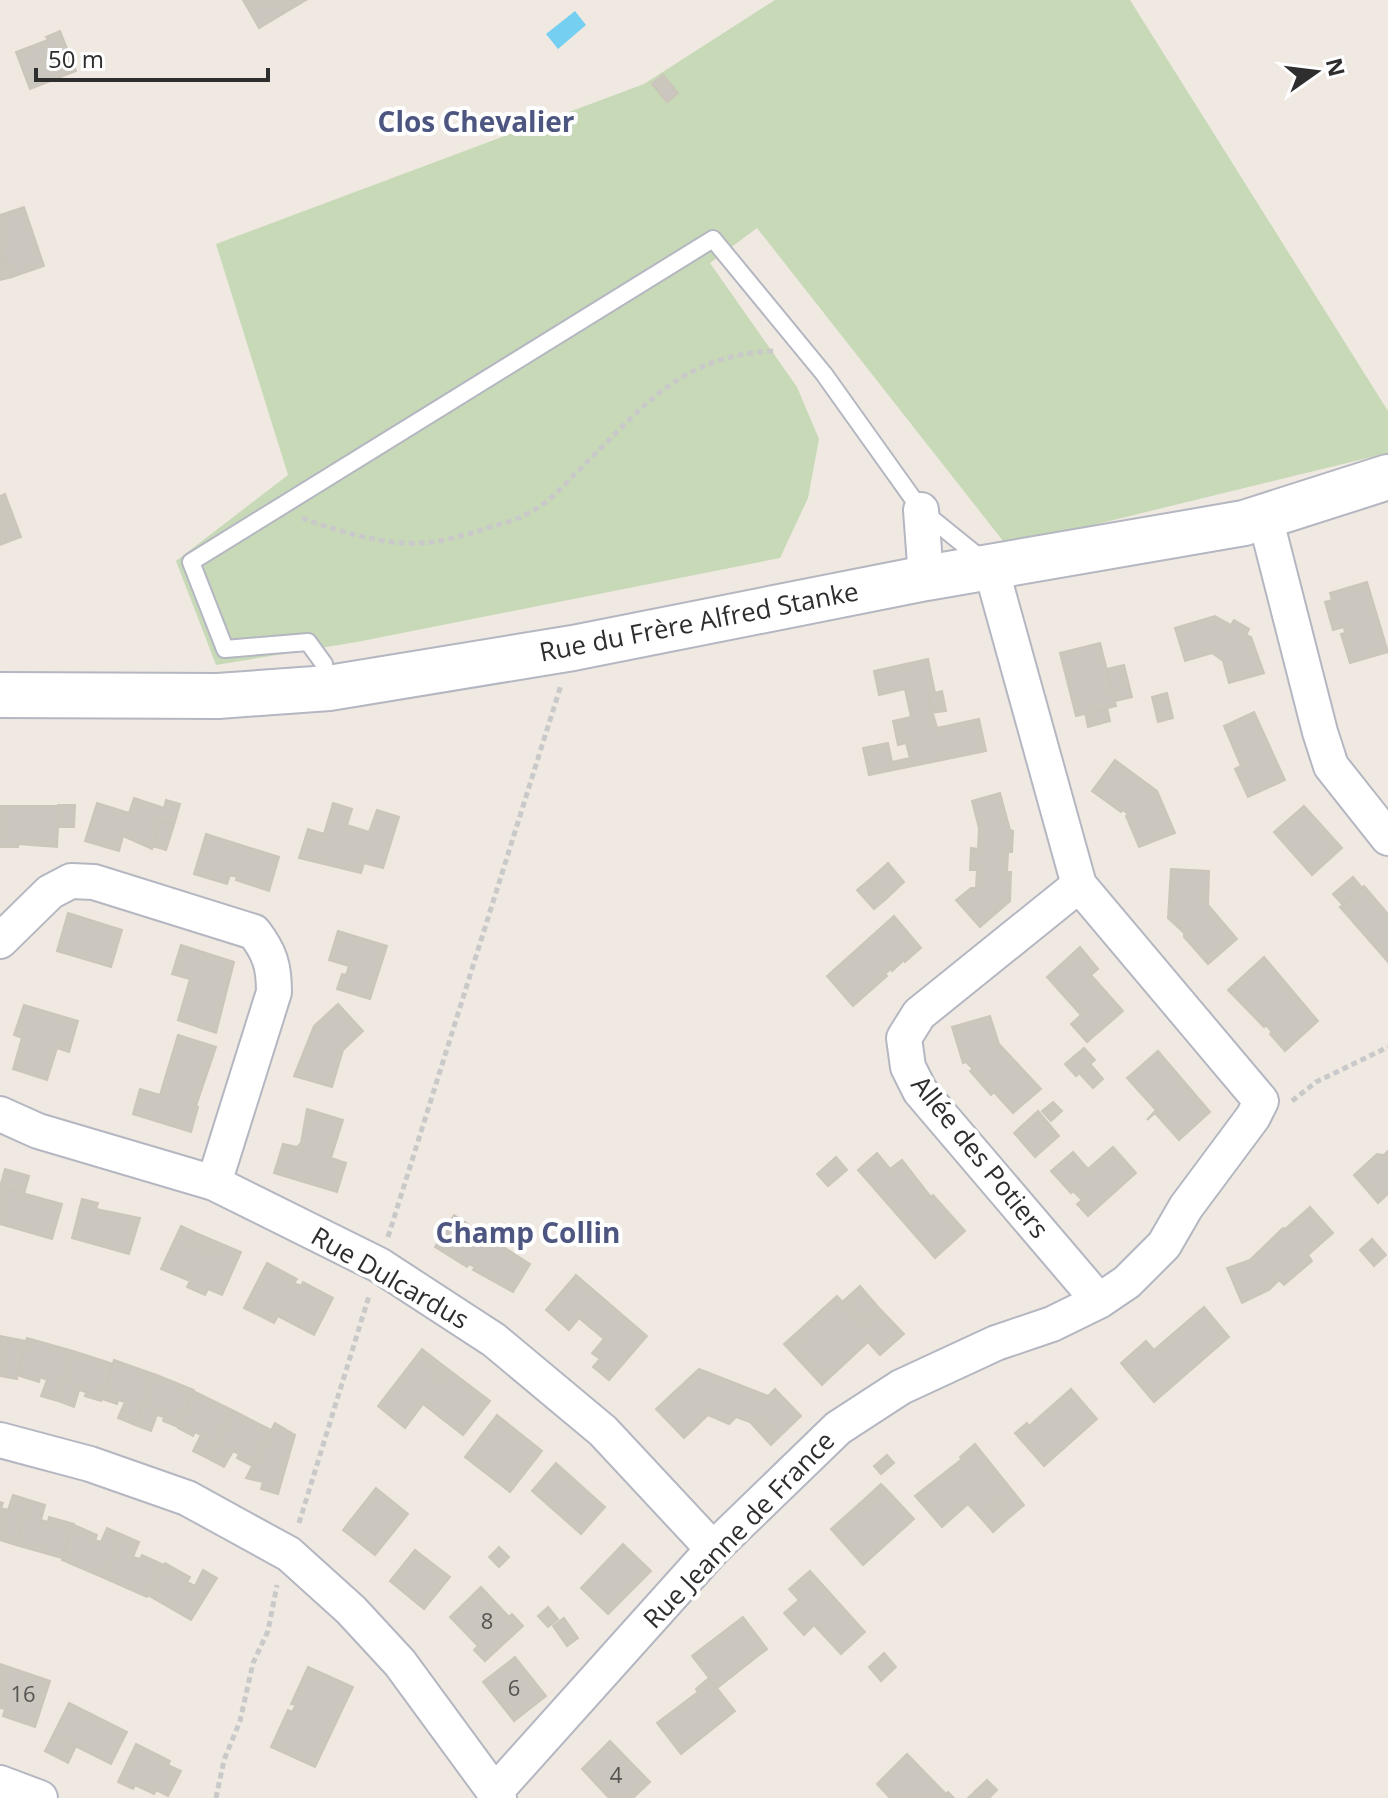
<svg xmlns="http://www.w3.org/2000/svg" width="1388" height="1798" font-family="'Open Sans',sans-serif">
<rect width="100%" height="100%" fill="#efe9e1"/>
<path fill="#c8d9b8" d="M775,0h355l258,411v42l-381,93 -250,-318 -47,35 87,124 22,52 -11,59 -28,60 -423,84 -141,23 -40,-104 112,-86 -72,-231 428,-160z"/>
<path fill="#75cff0" d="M575,11l11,14 -28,24 -12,-15z"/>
<path fill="#cbc7bf" stroke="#cbc5ba" stroke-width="2" d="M243,0h63l-47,28z
M60,31l16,40 -46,18 -14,-37 32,-12 -2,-3z
M663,75l15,18 -11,9 -15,-18z
M24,207l20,59 -32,11 -12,-31v-31z
M0,246l12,31 -12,3z
M5,494l16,43 -21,8v-49z
M1367,582l21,70 -38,11 -9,-29 4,-1 -1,-6 -11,3 -8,-28 7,-2 -2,-7z
M1215,616l16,9 3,-5 15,9 -3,6 5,2 13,36 -35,10 -6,-22 -11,-8 -27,8 -10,-33z
M1100,643l16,63 -40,10 -16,-63z
M928,659l7,34 -7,2 9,33 42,-9 7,32 -117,24 -6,-27 25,-5 4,19 18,-4 -4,-15 -8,2 -5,-24 18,-4 -6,-28 -26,6 -5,-24z
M1124,665l8,32 -17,4 -8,-32z
M942,691l4,20 -15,2 -3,-18z
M1167,693l6,25 -15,4 -6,-25z
M1107,708l3,13 -22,6 -3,-14z
M1254,712l31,68 -37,17 -13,-28 6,-3 -17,-40z
M1115,760l42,31 18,42 -36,14 -13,-31 2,-2 -5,-4 -2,2 -29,-21z
M1000,793l10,37 3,1 -1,21h-4l-1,20h4l-1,29 -30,26 -24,-27 15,-12h5l1,-18h-7l1,-22 7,1 1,-21 -7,-27z
M134,798l30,10 2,-8 14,4 -6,21 -13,-4 -9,28 -29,-13 -4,15 -34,-10 12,-38 32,10z
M333,803l19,6 -5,16 22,7 8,-22 22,7 -16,51 -19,-5 -3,10 -62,-15 9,-29 16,5z
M58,805h17l-1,22h-16z
M0,806h59l-2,41 -39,-3v3h-18z
M1304,806l38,42 -30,27 -38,-43z
M161,821l13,4 -8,25 -13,-4z
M206,834l73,23 -10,34 -33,-11 1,-3 -7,-2 -3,9 -33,-10z
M888,863l16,19 -19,18 -17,-19z
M1171,869l38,2 -1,34 29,34 -29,25 -24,-27v-4l-16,-15z
M1353,877l9,11 -19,17 -10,-11z
M868,881l17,19 -11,9 -17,-19z
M1364,886l24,28v48l-48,-55z
M68,913l54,17 -11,37 -54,-16z
M894,916l27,32 -16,14 -1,-2 -12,11 -1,-2 -6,5 2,2 -34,30 -26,-30z
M338,931l49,15 -17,53 -33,-10 5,-15 4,1 3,-9 -20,-6z
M181,945l53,17 -18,71 -38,-13 12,-41 -18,-5z
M1080,947l18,22 -7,6 32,36 -36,31 -16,-18 10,-9 -34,-38z
M1264,957l54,64 -33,30 -15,-17 2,-2 -6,-7 -2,2 -36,-37z
M338,1004l25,27 -20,19 -11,37 -38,-11 20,-50z
M24,1005l54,16 -9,31 -12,-4 -10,32 -34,-11 9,-31 -8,-3z
M990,1016l9,28 42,45 -28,24 -19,-21 -3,3 -21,-24 3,-2 -7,-7 -3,1 -11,-36z
M178,1035l38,12 -20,59 2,1 -7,25 -58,-18 7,-25 20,6z
M1084,1048l11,12 -19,16 -11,-12z
M1158,1051l52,61 -31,28 -24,-27 -8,7 9,-10 -29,-32z
M1091,1065l12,14 -10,9 -13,-14z
M1053,1102l9,9 -11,10 -9,-10z
M307,1109l36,11 -12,38 15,5 -9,29 -63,-19 9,-29 14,3 4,-4z
M1038,1111l21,25 -24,21 -21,-24z
M1113,1147l23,26 -48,43 -11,-12 5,-4 -9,-9 -2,2 -20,-22 22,-19 15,17z
M1388,1151v43l-10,9 -24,-28 23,-21 7,1z
M877,1153l13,16 12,-9 29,37 2,-2 32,36 -30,27 -77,-88z
M836,1157l11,13 -19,16 -11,-12z
M5,1169l24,7 -5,18 -24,-7z
M0,1187l62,17 -10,35 -52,-15z
M82,1199l16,4 -2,6 44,9 -11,36 -57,-16z
M1310,1207l23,26 -25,22 4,6 -28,24 -5,-5 -10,10 -27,13 -15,-35 23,-8 33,-32 2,1z
M454,1215l76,49 -17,28 -40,-22 2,-3 -6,-3 -2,3 -32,-20z
M181,1226l15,7 -5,10 27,12 4,-11 19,8 -19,43 -14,-6 -3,6 -18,-8 3,-6 -29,-12z
M196,1233l26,11 -4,11 -27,-12z
M1372,1239l14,16 -12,11 -14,-16z
M267,1263l30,16 -3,4 7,3 2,-4 30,16 -19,37 -36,-19 -4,7 -30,-15z
M576,1275l71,61 -38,44 -16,-13 7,-8 -8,-6 12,-14 -25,-21 -10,12 -23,-20z
M860,1286l19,22 -17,16 -20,-22z
M837,1296l25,28 17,-16 25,26 -24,21 -12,-13 -42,39 -32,-36 13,-12 -4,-6z
M1204,1307l25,30 -75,65 -33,-39 25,-22 8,9z
M803,1327l4,6 -13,12 32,36 -4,4 -38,-41z
M0,1336l26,5 -9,38 -17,-3z
M27,1338l46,13 -15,50 -17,-5 6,-16 -7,-3 -1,5 -22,-7z
M422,1349l27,21 -7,9 -8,-5 5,-5 -20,-16z
M73,1351l40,13 -12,37 -16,-5 1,-4 -7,-2 -5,17 -16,-6z
M419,1353l20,16 -5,5 8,5 7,-9 41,31 -27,34 -40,-31 -18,24 -27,-22z
M114,1360l40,14 -19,51 -17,-7 7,-16 -7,-2 -1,4 -15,-5z
M699,1369l69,27 7,-7 26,27 -23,22 -21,-22 -7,6 -14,-5 -7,7 -21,-9 -24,23 -28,-29z
M154,1374l40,16 -16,37 -15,-6 1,-4 -7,-2 -6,16 -16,-6z
M1071,1389l26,30 -53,47 -29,-33 12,-10 2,3z
M193,1391l39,19 -23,49 -16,-8 8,-16 -6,-3 -2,4 -15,-8z
M232,1410l39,20 -19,36 -15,-8 2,-4 -6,-3 -9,16 -15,-8z
M497,1415l45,36 -32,41 -45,-35z
M757,1416l21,22 -7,7 -21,-23z
M275,1423l20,12 -17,59 -17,-5 2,-7 -17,-4z
M975,1444l49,61 -13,11 -14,-16 -18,16 -11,-12 -26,23 -27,-31 47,-37 -2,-2z
M887,1455l7,8 -13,11 -7,-8z
M556,1463l49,44 -24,27 -49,-43z
M881,1484l6,6 -23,20 -5,-6z
M376,1488l32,26 -33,41 -32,-25z
M887,1490l27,29 -51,46 -32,-36 28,-25 5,6z
M13,1495l16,5 -13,45 -16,-5v-38l3,1 -2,5 7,2z
M29,1500l16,5 -4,15 7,2 1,-5 25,7 -12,34 -46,-13z
M997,1500l14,16 -18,16 -14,-16z
M74,1525l23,10 -2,5 6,2 6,-14 16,7 -19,43 -42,-18z
M123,1535l16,7 -6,15 7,2 2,-4 22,10 -17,32 -43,-19z
M623,1544l28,27 -43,43 -27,-26z
M499,1547l10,10 -10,10 -10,-10z
M415,1550l35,27 -26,32 -34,-28z
M165,1563l25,14 -3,5 8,4 8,-16 14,8 -26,42 -43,-25z
M810,1571l55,61 -24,22 -27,-29 -10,10 -20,-22 15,-13 -10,-11z
M481,1587l28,30 3,-3 11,12 -38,35 -11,-11 4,-4 -28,-29z
M548,1607l10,12 -10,8 -10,-11z
M743,1617l24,32 -50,39 -25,-32z
M564,1618l14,20 -11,8 -14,-20z
M884,1653l12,14 -15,14 -12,-14z
M515,1657l31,39 -32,25 -31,-39z
M0,1664l50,17 -15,46 -32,-11 2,-7 -5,-1z
M308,1667l45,20 -38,80 -44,-20 17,-37 4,2 4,-7 -5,-1z
M709,1678l26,33 -54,43 -24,-31 41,-31 -2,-3z
M69,1703l58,29 -16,32 -58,-29z
M53,1735l23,11 -8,17 -23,-12z
M610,1741l40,41 -17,16h-24l-27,-29z
M136,1744l34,17 -2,4 13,6 -13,25 -12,-6 -2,4 -19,-9 -2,4 -15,-7z
M907,1754l39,40 2,-2 6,6h-64l-13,-14z
M987,1780l10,10 -8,8h-21z"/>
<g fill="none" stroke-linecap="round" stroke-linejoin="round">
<g stroke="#b4b7c1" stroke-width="20">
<path id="lane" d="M328,686l-4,-22 -16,-22 -83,7 -34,-87 522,-323 111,135 97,136 63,51"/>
</g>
<g stroke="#b4b7c1" stroke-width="38">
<path id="street" d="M921,510l5,68
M1265,517l55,215 11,34 57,72
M1079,885l-160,129 -15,24 4,29 12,24 179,210
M0,941l50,-49 21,-11 23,1 160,50c16,21 20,34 20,60l-60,191
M0,1114l38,17 176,52 165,82 115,75 109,91 110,118
M0,1440l90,24 97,34 102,56 62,56 49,53 99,135
M0,1783l40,15
M495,1792l218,-243 125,-121 63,-41 95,-44 56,-19 47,-23 28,-19 37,-37 22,-38 67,-90 8,-16 -182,-216 -88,-317"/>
</g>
<g stroke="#b4b7c1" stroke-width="48">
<path id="secondary" d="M0,695l218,1 111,-8 244,-40 353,-70 318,-55 144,-46"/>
</g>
<path stroke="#c9c9c9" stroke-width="5" stroke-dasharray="6 4" stroke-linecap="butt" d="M302,518c36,13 80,27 119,25 22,-1 45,-8 66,-15 19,-5 39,-11 56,-24 13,-9 24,-22 35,-33 64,-62 100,-116 197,-120
M1292,1101l24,-19 72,-35
M388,1237l173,-552
M299,1523l70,-227
M216,1798l8,-38 16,-39 13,-58 15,-32 9,-46"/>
<use href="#lane" stroke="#fff" stroke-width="16"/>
<use href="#street" stroke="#fff" stroke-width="34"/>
<use href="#secondary" stroke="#fff" stroke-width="44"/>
</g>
<g text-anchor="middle" stroke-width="8" stroke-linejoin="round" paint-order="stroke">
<g font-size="22" fill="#555452">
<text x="487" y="1629">8</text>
<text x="514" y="1696">6</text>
<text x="23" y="1702">16</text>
<text x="616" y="1783">4</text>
</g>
<g font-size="26" fill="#2e2e2e" stroke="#fff">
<text transform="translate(699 622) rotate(-11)" y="9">Rue du Frère Alfred Stanke</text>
<text transform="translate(980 1157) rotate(51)" y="9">Allée des Potiers</text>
<text transform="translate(390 1278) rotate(30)" y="9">Rue Dulcardus</text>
<text transform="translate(739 1530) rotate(-46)" y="9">Rue Jeanne de France</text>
</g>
<g font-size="28" font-weight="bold" fill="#4d5680" stroke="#fff">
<text x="476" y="132">Clos Chevalier</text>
<text x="528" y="1243">Champ Collin</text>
</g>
</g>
<g transform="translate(1316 72) rotate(76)" stroke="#ffffff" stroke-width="6" paint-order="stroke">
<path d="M0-6L14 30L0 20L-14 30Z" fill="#2e2e2e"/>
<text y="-12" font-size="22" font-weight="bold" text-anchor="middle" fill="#2e2e2e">N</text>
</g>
<path d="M36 68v12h232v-12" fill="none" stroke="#2e2e2e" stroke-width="4"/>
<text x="48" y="68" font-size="24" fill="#2e2e2e" stroke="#ffffff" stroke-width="6" paint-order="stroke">50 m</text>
</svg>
